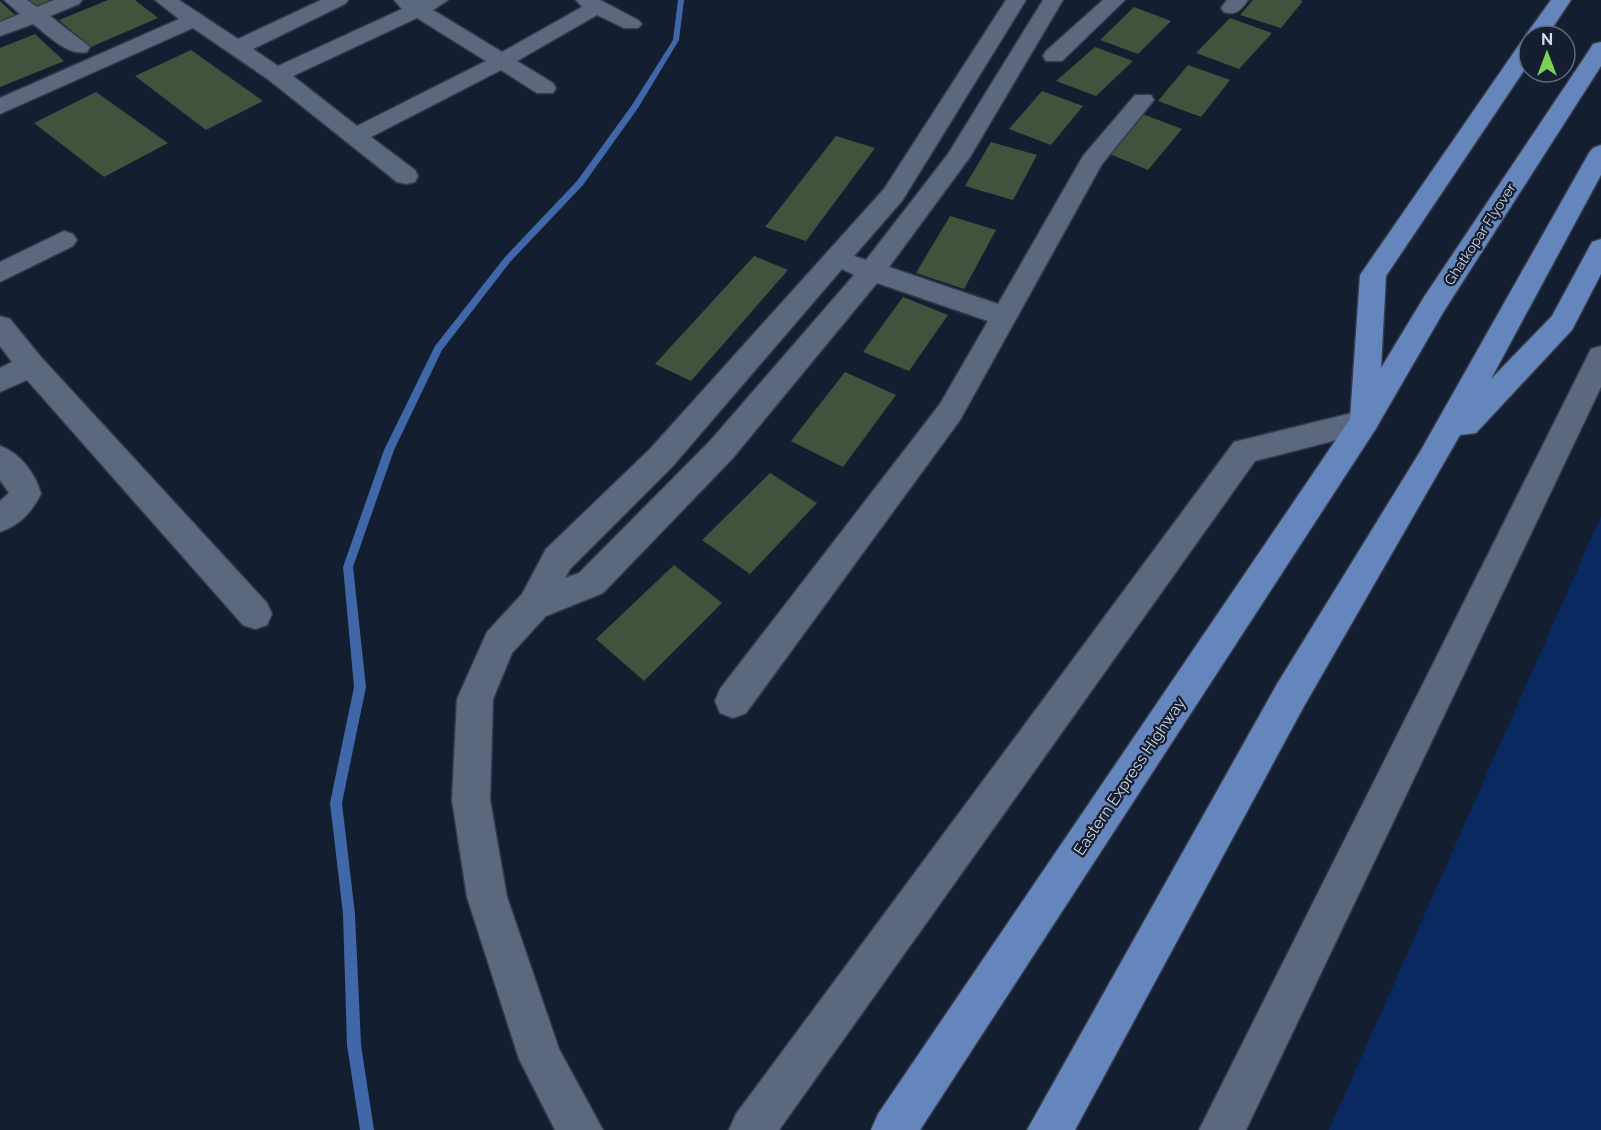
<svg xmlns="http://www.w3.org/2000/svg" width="1601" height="1130" font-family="Raleway,sans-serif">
<rect width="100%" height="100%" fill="#131e31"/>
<path fill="#092960" d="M1601,516v614h-272z"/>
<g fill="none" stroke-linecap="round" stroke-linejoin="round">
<path fill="#4067a8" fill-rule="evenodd" d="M678,0h6l-5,40 -41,68 -55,77 -72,76 -69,89 -48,100 -41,117 13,120 -24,116 13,111 6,131 13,85h-14l-13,-85 -4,-131 -13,-111 24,-116 -11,-120 41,-117 51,-104 70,-89 72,-76 55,-76 41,-65z"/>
</g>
<path fill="#43523d" d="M25,0h35l-23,9z
M108,0h27l23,18 -67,29 -32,-27z
M1253,0h47l3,1 -22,27 -41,-13z
M0,1l17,16 -17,7z
M1134,7l37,14 -33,33 -38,-14z
M1230,18l42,15 -33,36 -43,-16z
M35,34l29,27 -64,26v-39z
M1095,47l38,14 -37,35 -40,-15z
M191,50l72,51 -57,29 -71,-54z
M1188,65l42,15 -29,37 -43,-16z
M1042,91l41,15 -32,39 -42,-16z
M96,92l72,51 -64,34 -70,-54z
M1140,113l42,16 -34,41 -43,-18z
M836,136l39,12 -69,93 -41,-14z
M991,142l46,13 -24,45 -48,-14z
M950,216l46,14 -32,59 -48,-16z
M754,256l34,14 -97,111 -36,-17z
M903,297l45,18 -39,56 -46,-19z
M845,372l51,23 -53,72 -52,-26z
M770,473l47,30 -67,71 -48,-34z
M674,565l48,38 -78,78 -48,-42z"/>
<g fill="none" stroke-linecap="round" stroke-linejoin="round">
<g stroke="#343a4a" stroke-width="3">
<path id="minor" d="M4,0h23l10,7 17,-7h28l-3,4 -29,12 40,31 -3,5c-20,4 -39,-17 -54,-28l-33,12v-14l20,-8z
M155,0h24l59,39 83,-39h27l-3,4 -92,45 25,17 124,-57 -8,-9h54l-15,10 69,42 80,-45 -6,-7h24l38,20 4,4 -4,4h-14l-27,-13 -80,46 36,22 3,5 -3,5h-16l-36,-23 -130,67 44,33 3,6 -3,6 -9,2 -9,-2 -128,-102 -76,-52 -193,86v-16l179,-79zM417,18l69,43 -129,65 -64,-50z
M1006,0h20l-124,201 -48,55 12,4 82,-106 95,-154h20l-93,157 -81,110 109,37 85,-148 52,-61h16l3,5 -52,64 -142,256 -214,293 -13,5 -13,-5 -5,-12 5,-12 220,-285 48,-83 -111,-38 -145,176 -129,134 -57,23 -34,37 -19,46 -3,101 17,97 52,152 44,81h-48l-36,-71 -52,-162 -15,-97 5,-101 30,-67 35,-38 24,-45 104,-100 234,-260zM842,269l12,6 -144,166 -131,132 -14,5 5,-9 102,-102z
M1103,0h22l-63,61h-16l-3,-5 3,-5z
M1227,0h21c-7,10 -12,16 -24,12l-3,-4z
M64,231l9,3 4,6 -4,6 -73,36v-20z
M0,316l10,3 31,38 226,246 5,11 -5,11 -12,4 -12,-4 -216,-245 -27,12v-24l12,-6 -12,-16z
M1601,346v41l-355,743h-47l388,-773 4,-8z
M1364,410l11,4 4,8 -4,8 -120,31 -476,669h-50l7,-16 498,-672z
M0,446c19,6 36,28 41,48 -10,19 -21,31 -41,38v-31l9,-8 -9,-13z"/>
</g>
<g stroke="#343a4a" stroke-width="3">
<path id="highway" d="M1551,0h20l-24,36h-18v27l-143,213 -5,92 43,-71 166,-248 3,-5 8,-2v24l-157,245 -69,119 -455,700h-49l7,-16 472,-695 10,-144 161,-233 8,-1 -4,-5z
M1601,145v30l-110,204 61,-63 40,-74 9,-3v35l-29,56 -96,103 -16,2 -157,273 -228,422h-48l250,-446 144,-234 168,-297 4,-5z"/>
</g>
<use href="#minor" fill="#5b687e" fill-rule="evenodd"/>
<use href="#highway" fill="#6586bc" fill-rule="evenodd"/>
</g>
<g text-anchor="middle" stroke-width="4.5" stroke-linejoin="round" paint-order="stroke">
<g font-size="14" fill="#d3dae7" stroke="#131e31">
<text transform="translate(1480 234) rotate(-57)" y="5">Ghatkopar Flyover</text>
</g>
<g font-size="16" fill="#d3dae7" stroke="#131e31">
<text transform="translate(1129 776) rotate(-56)" y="6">Eastern Express Highway</text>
</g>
</g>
<g transform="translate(1547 54)"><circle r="28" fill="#131e31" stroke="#60697a" stroke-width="1.5"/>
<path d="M0-4.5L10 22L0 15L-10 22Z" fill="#7bd156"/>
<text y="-9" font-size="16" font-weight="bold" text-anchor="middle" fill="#d3dae7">N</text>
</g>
</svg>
